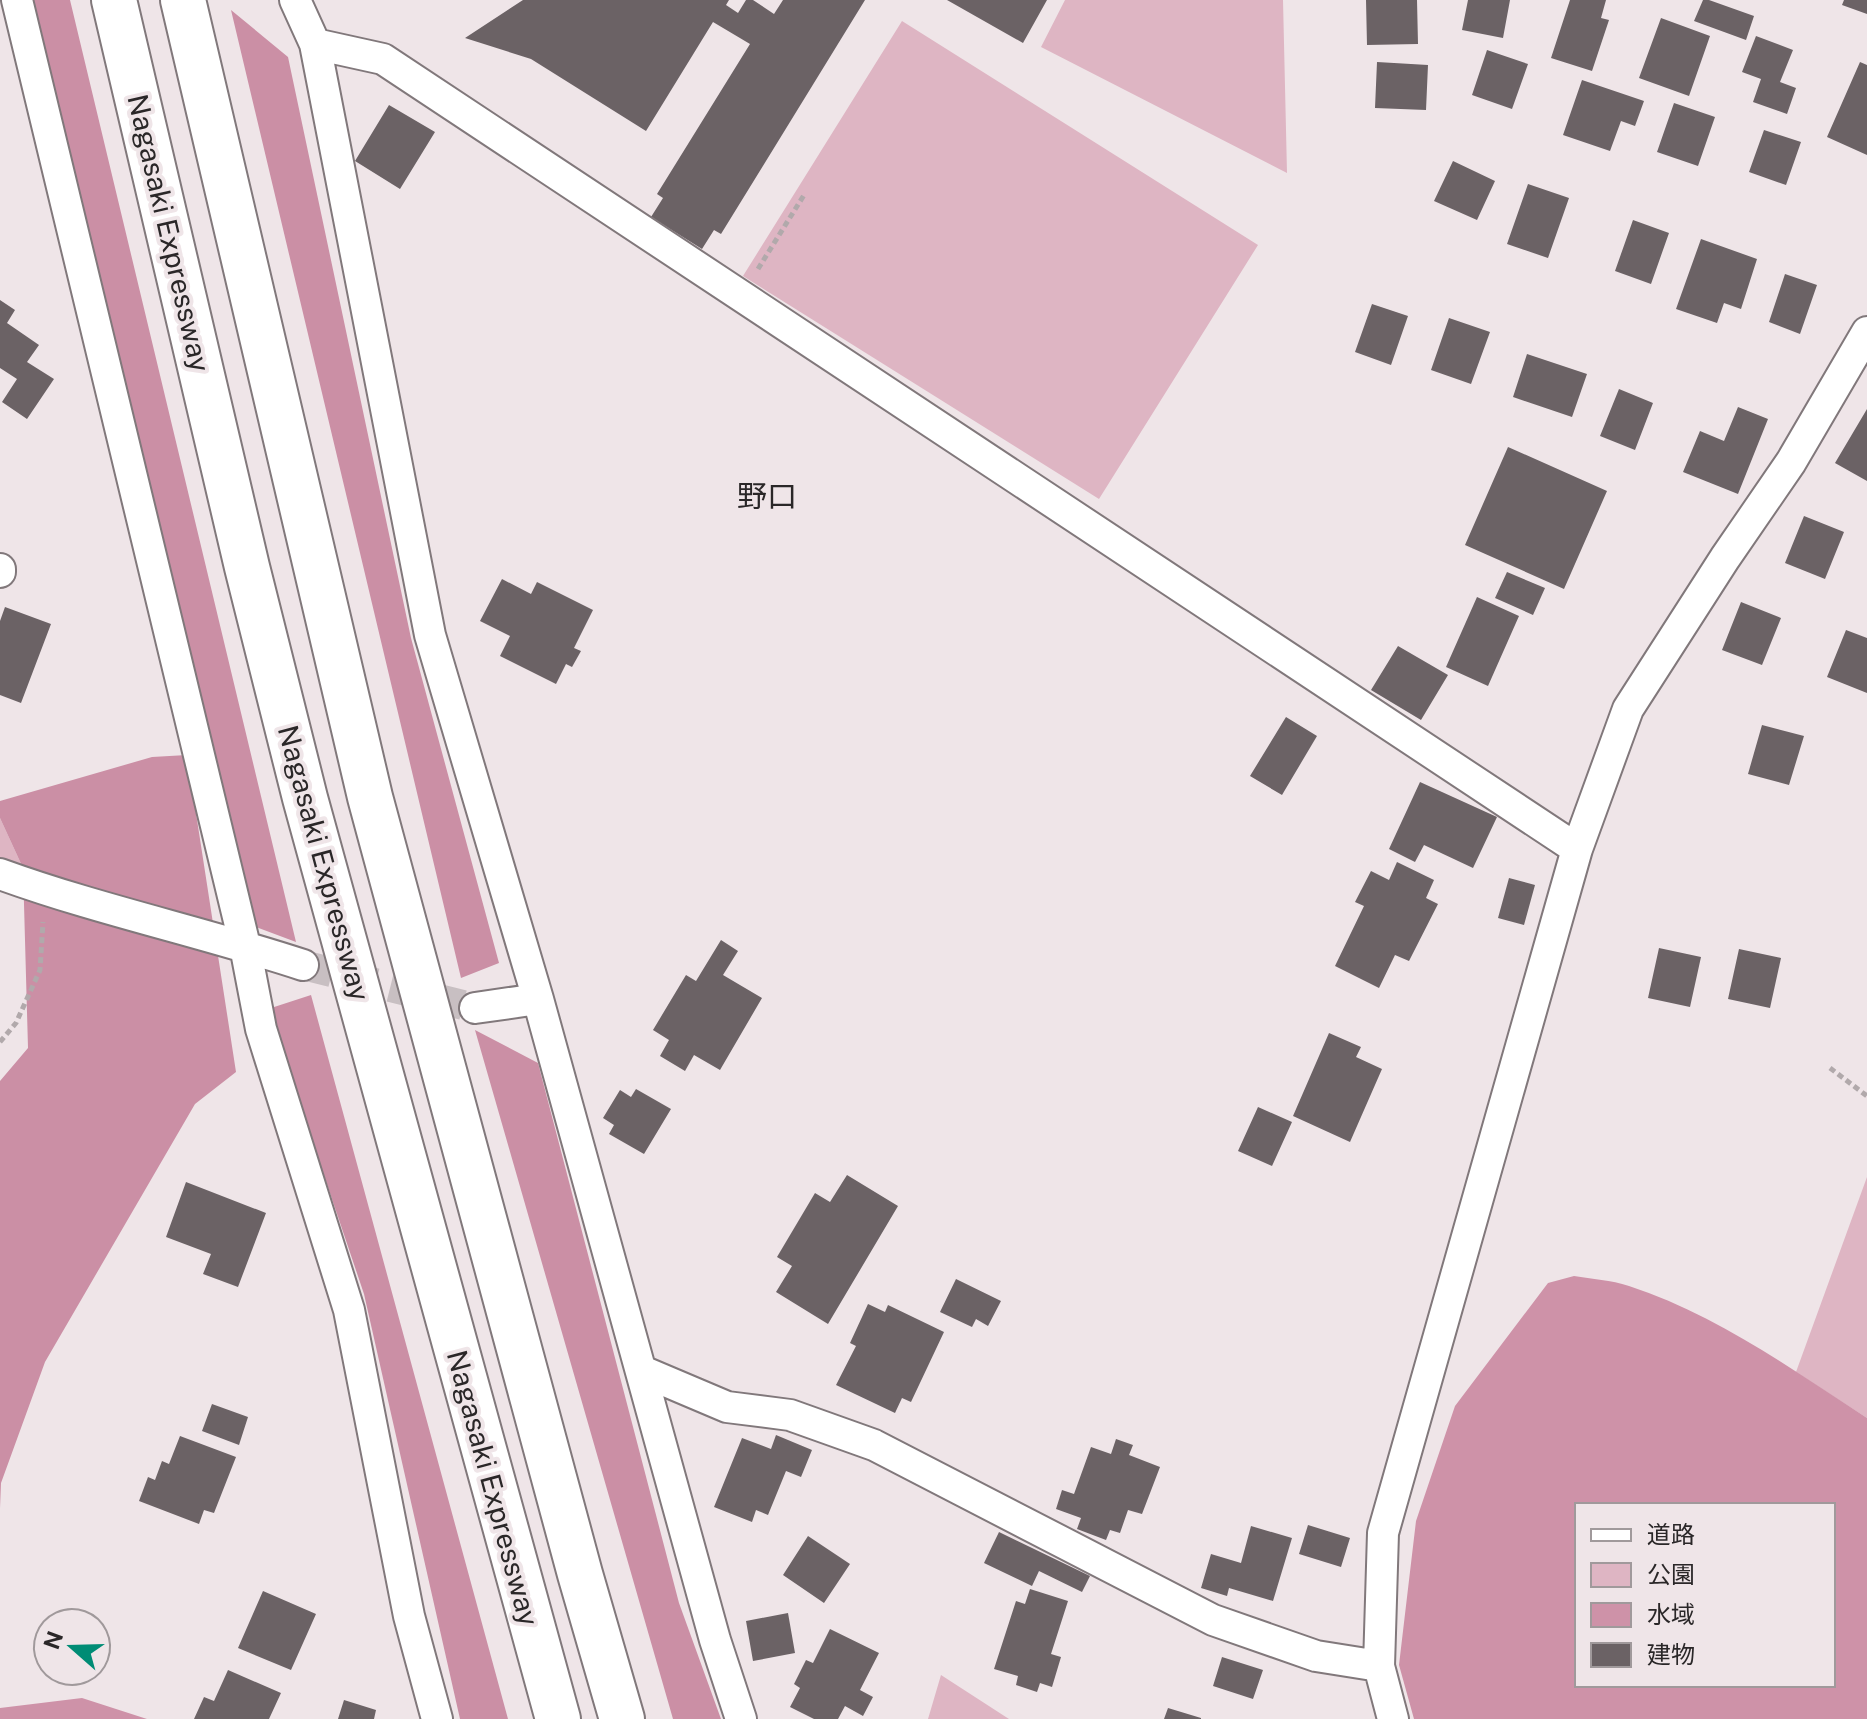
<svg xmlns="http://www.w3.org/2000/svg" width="1867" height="1719" font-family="'Public Sans','Noto Sans JP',sans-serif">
<rect width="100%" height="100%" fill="#efe5e8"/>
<path fill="#deb5c3" d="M1065,0h218l4,173 -246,-126z
M902,21l356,224 -159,254 -356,-223z
M0,818l23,50 -23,-6z
M1867,1177v241l-71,-46z
M941,1675l68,44h-81z"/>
<path fill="#cb8fa5" d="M32,0h38l226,942 -45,-17z
M231,10l57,47 123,581 88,325 -38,15z
M187,755l49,317 -41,32 -150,258 -44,121 -1,25v-427l28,-33 -5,-180 -23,-50v-17l152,-44z
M311,995l197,724h-48l-96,-425 -96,-285z
M475,1030l63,33 141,540 42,116h-48z"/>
<path fill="#ce92a8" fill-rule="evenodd" d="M1574,1276c18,3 37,4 55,10 86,28 163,83 238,132v301h-453l-15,-54 17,-144 39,-115 93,-123zM1577,1505h256v180h-256z
M82,1698l65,21h-147v-11z"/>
<path fill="#6b6265" d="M523,0h206l-3,5 12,8 8,-13h7l21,14 9,-14h82l-144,234 -7,-4 -12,19 -51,-32 12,-19 -6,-4 93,-150 -37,-22 -67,109 -115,-72 -66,-21z
M947,0h100l-24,43z
M1366,0h51l1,44 -51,1z
M1468,0h42l-7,38 -41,-8z
M1570,0h36l-5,18 8,2 -17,51 -41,-13z
M1703,0h6l45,16 -8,24 -52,-19z
M1844,0h23v14l-25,-9z
M1661,18l49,18 -21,60 -50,-18z
M1756,36l37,14 -13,32 16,6 -9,26 -34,-12 8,-23 -19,-7z
M1487,50l41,14 -16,45 -40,-14z
M1377,62l51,3 -2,45 -51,-2z
M1860,62l7,3v90l-40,-18z
M1582,80l62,21 -9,25 -14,-5 -11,30 -47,-16z
M1674,103l41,14 -17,49 -41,-14z
M389,105l46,27 -35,57 -45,-28z
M1764,130l37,12 -15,43 -37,-13z
M1453,161l42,20 -18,39 -43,-19z
M1528,184l41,14 -21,60 -41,-14z
M1633,220l36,13 -18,51 -36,-13z
M1701,239l56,20 -16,50 -17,-6 -7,20 -41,-14z
M1785,274l32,11 -17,49 -31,-12z
M0,300l15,10 -8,13 32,22 -12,17 27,17 -27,40 -25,-17 15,-23 -17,-11z
M1372,304l36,12 -17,49 -36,-13z
M1449,318l41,14 -19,52 -40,-14z
M1527,354l60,20 -15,43 -59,-20z
M1619,389l34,14 -18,47 -35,-14z
M1738,407l30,12 -30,75 -55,-22 17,-41 24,10z
M1867,409v72l-32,-18z
M1508,447l99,44 -43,98 -99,-44z
M1804,516l40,16 -19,47 -40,-16z
M1507,572l38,16 -12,27 -38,-17z
M502,579l29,15 6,-12 56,28 -19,38 7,3 -9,16 -6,-3 -10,20 -56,-28 10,-20 -30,-15z
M1477,597l42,19 -31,70 -42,-19z
M1741,602l40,16 -19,47 -40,-15z
M5,607l46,17 -30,79 -21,-8v-74z
M1846,630l21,8v55l-40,-16z
M1398,646l50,29 -27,45 -50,-30z
M1286,717l31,19 -35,59 -32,-19z
M1762,725l42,11 -15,49 -41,-11z
M1420,782l77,35 -24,51 -49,-23 -9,17 -26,-13z
M1397,862l37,18 -8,18 12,6 -29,57 -14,-6 -16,33 -44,-22 29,-60 -9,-4 16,-31 18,9z
M1509,878l26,7 -11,40 -26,-7z
M721,940l17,11 -15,24 39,23 -42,72 -26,-15 -9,16 -25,-15 9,-16 -16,-10 33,-55 10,6z
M1659,948l42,9 -11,50 -42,-9z
M1739,949l42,9 -11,50 -42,-9z
M1329,1033l32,14 -5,10 26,12 -32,73 -57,-26z
M636,1089l35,20 -27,45 -35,-20 5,-9 -11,-7 17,-28 11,7z
M1258,1107l34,15 -20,44 -34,-15z
M847,1175l51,31 -70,118 -52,-32 16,-26 -15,-9 38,-64 15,9z
M186,1182l80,31 -28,74 -35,-13 8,-20 -45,-17z
M956,1279l45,22 -13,25 -12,-7 -4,8 -32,-15z
M868,1304l17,8 3,-7 56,27 -33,70 -9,-4 -7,15 -59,-28 20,-39 -6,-3z
M212,1404l36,13 -9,28 -37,-14z
M776,1435l36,15 -11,27 -15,-6 -18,44 -12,-5 -4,12 -38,-15 28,-69 29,11z
M180,1436l56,21 -22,56 -10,-3 -5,14 -60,-23 9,-24 7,3 7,-19 7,3z
M1116,1439l17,6 -4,10 31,12 -18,47 -14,-4 -8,23 -10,-3 -4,10 -29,-11 4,-11 -25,-9 6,-19 12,4 17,-47 20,7z
M1308,1525l42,13 -9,29 -42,-13z
M1251,1526l41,12 -19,63 -44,-13 -2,8 -26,-8 10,-34 30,9z
M999,1532l91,44 -8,16 -43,-21 -7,15 -48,-23z
M808,1536l42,28 -26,39 -41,-28z
M1030,1589l38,12 -17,53 10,3 -9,30 -12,-4 -3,9 -21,-7 2,-9 -24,-7 22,-68 9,3z
M263,1591l53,23 -25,56 -53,-22z
M788,1613l7,40 -42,8 -7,-40z
M830,1629l49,24 -19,37 13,7 -10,19 -18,-10 -7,13h-24l-24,-12 10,-19 -6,-4 12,-24 7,3z
M1222,1657l41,13 -10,29 -40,-13z
M228,1670l53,23 -12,26h-75l10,-22 10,4z
M344,1700l32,10 -2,9h-36z
M1168,1708l33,10v1h-37z"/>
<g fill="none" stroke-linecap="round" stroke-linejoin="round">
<path stroke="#c8bfc2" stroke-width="30" stroke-dasharray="30 15" stroke-linecap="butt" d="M303,965l172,43"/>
<g stroke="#81787b" stroke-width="34">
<path id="minor" d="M17,0l228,946 16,83 88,281 60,306 28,103
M295,0l20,44 115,591 108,364 177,641 26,79
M315,44l68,15 1194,790
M0,569v3
M0,874c99,36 203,58 303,91
M475,1008l63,-9
M642,1371l85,36 63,8 84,30 339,175 103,36 63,10
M1393,1719l-14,-53 4,-133 194,-684 51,-140 97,-151 66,-96 76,-130"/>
</g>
<g stroke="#81787b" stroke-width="48">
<path id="motorway" d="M114,0l133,567 58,231 253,921
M183,0l187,797 210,777 42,145"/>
</g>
<path stroke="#b1a9ab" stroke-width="5" stroke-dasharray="6 4" stroke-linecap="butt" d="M758,269l46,-74
M0,1042l16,-19 24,-53 3,-48
M1830,1068l37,28"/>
<use href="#minor" stroke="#fff" stroke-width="30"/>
<use href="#motorway" stroke="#fff" stroke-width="44"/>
</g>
<g text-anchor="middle" stroke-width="8" stroke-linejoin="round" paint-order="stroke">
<g font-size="28" fill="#2a2728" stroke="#efe5e8">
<text transform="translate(169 233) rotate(77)" y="10">Nagasaki Expressway</text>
<text transform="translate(324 863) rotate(75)" y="10">Nagasaki Expressway</text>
<text transform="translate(493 1488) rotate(75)" y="10">Nagasaki Expressway</text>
</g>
<g font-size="30" fill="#2a2728" stroke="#efe5e8">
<text x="767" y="507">野口</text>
</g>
</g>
<rect x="1575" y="1503" width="260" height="184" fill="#efe5e8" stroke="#a0999b" stroke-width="2"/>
<rect x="1591" y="1529" width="40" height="12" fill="#ffffff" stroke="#a0999b" stroke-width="2"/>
<text x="1647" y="1543" font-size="24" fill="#2a2728">道路</text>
<rect x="1591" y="1563" width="40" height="24" fill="#deb5c3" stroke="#a0999b" stroke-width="2"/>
<text x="1647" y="1583" font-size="24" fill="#2a2728">公園</text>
<rect x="1591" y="1603" width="40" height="24" fill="#ce92a8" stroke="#a0999b" stroke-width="2"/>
<text x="1647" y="1623" font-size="24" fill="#2a2728">水域</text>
<rect x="1591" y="1643" width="40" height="24" fill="#6b6265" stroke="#a0999b" stroke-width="2"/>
<text x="1647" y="1663" font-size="24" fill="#2a2728">建物</text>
<g transform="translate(72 1647) rotate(290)"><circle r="38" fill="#efe5e8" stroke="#a0999b" stroke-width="2"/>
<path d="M0-6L14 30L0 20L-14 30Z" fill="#008c75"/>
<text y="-12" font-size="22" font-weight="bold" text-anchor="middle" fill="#2a2728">N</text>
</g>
</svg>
